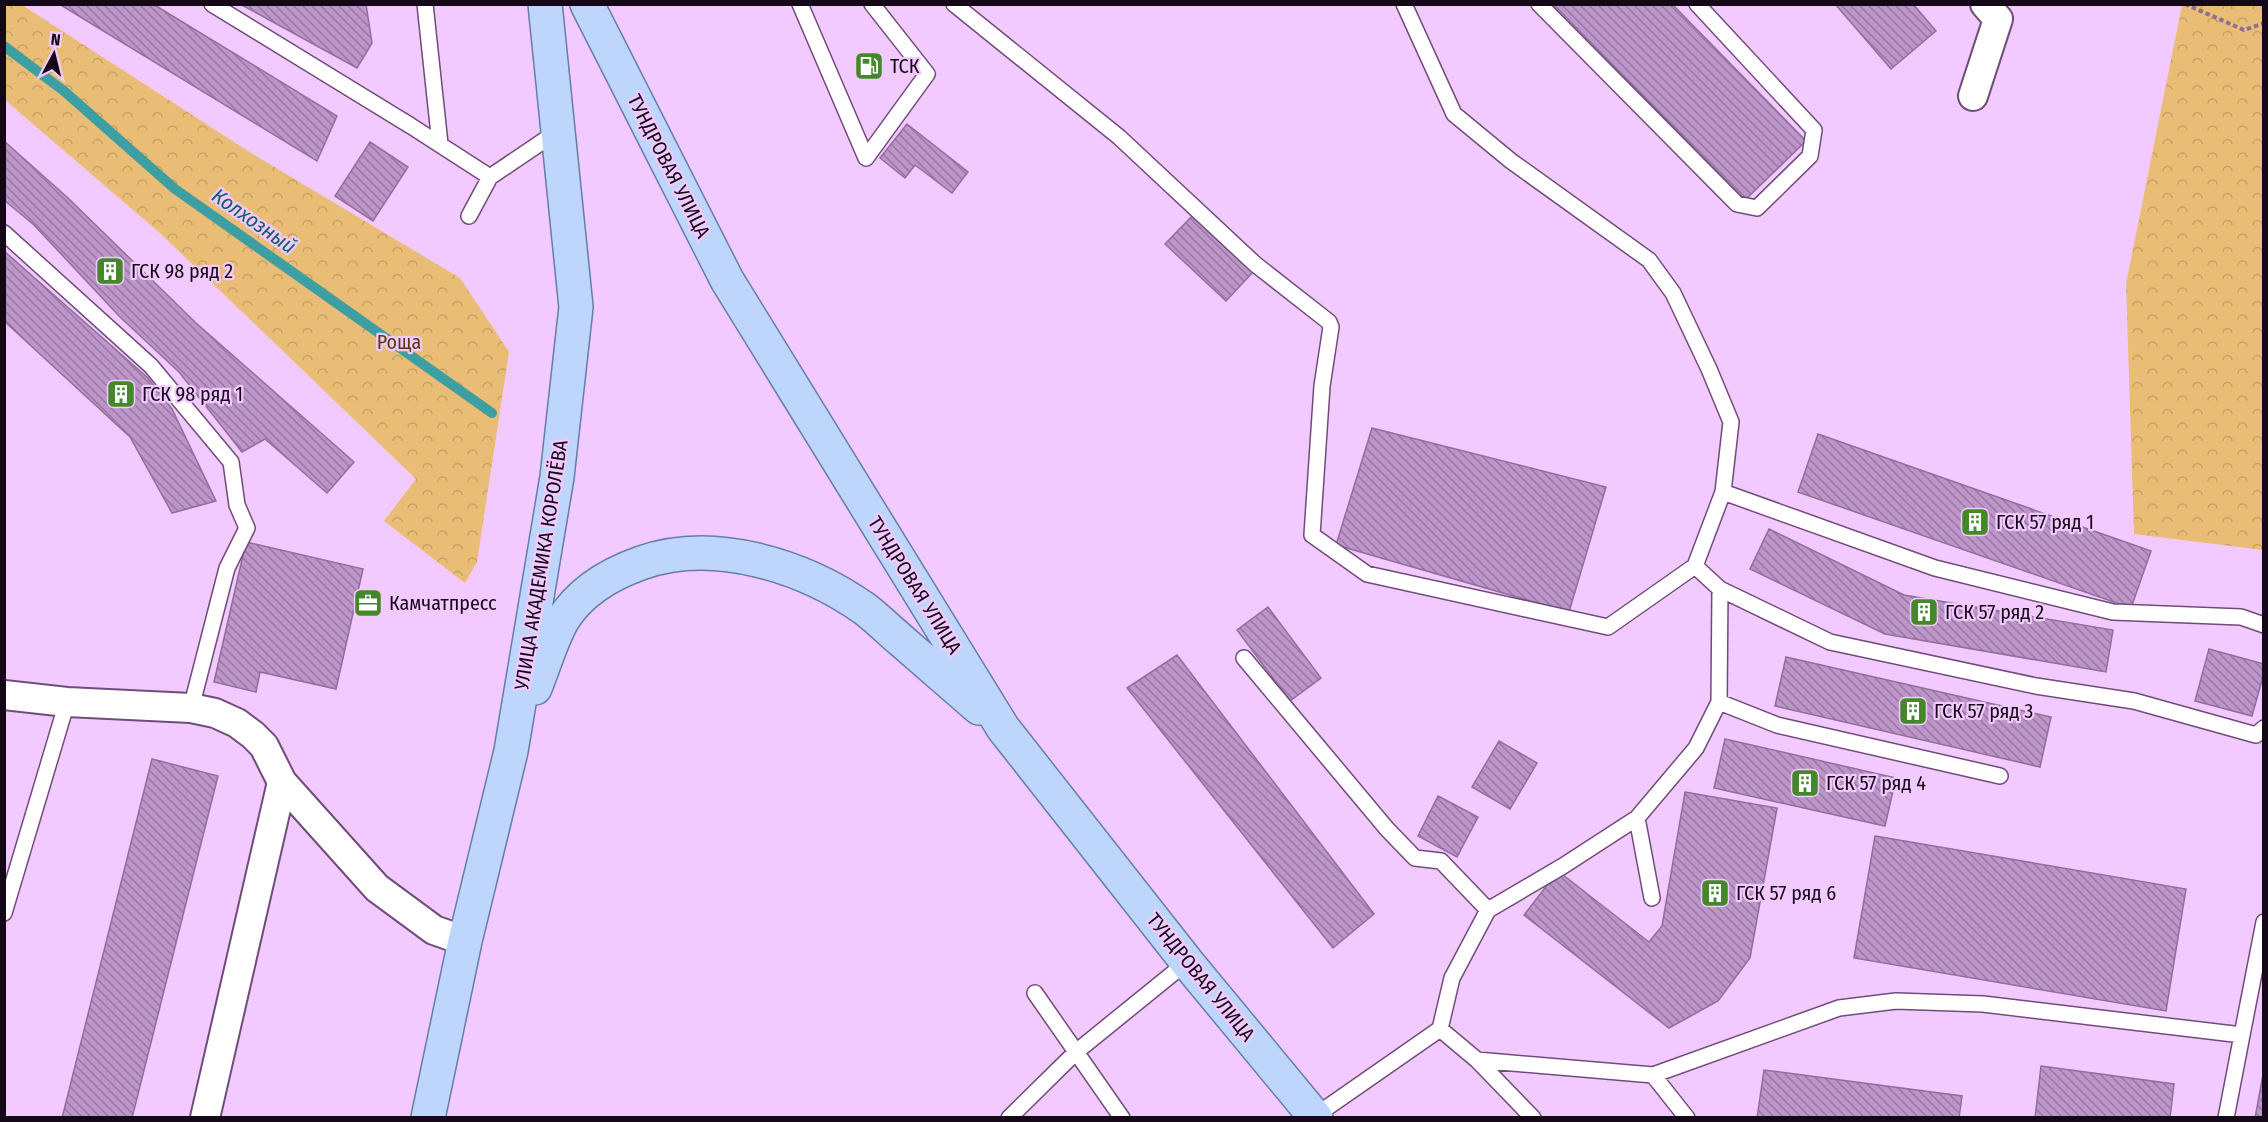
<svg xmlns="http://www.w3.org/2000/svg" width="2268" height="1122" font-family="'Fira Sans Condensed',sans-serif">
<defs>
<pattern id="forest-crowns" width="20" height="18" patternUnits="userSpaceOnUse" patternTransform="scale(1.5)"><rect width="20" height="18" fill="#e9bd75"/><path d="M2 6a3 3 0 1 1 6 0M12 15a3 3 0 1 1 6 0" fill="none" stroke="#c7a164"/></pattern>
<pattern id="building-back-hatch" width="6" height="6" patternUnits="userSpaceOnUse" patternTransform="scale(1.5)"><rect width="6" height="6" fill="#bd96c9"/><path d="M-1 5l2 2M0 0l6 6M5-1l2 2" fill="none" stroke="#9878a2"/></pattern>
</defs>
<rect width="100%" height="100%" fill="#f3caff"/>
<path fill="url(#forest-crowns)" d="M5,4l17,1 229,148 209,125 49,74 -32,210 -12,21 -81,-62 32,-42 -255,-245 -156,-134z
M2182,5h81v545l-129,-16 -8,-250z"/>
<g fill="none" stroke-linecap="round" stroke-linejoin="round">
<path stroke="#3e9fa2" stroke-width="10" d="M4,46l60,45 111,98 317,224"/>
</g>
<path fill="url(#building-back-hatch)" stroke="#926d9d" stroke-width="1.5" d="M59,4h94l184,112 -20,45z
M240,4h126l6,39 -15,25z
M1553,4h119l134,137 -61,59z
M1835,4h78l23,27 -45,38z
M907,124l61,48 -16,21 -37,-28 -10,13 -25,-20z
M4,141l63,56 129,126 158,139 -27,31 -62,-54 -23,13 -63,-80 -59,-55 -86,-92 -30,-25z
M370,142l38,25 -35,54 -38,-25z
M1193,215l60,57 -27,29 -61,-57z
M4,251l144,127 24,31 44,92 -44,12 -42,-76 -126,-116z
M1372,428l234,59 -37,125 -233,-67z
M1818,434l333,117 -20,57 -333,-116z
M1769,529l135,66 209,35 -7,42 -221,-38 -135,-65z
M246,542l117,27 -27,120 -76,-17 -4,20 -42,-10z
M1268,607l53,71 -31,23 -53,-71z
M2209,649l55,15v9l-12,43 -57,-15z
M1177,655l197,259 -41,34 -206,-260z
M1786,657l265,60 -11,50 -265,-61z
M1725,739l171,39 -11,48 -171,-38z
M1499,741l38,22 -27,46 -38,-22z
M152,759l66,17 -86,342h-70z
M1685,792l92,16 -27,150 -32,43 -49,27 -145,-113 34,-44 91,71 13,-16z
M1438,796l40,21 -21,40 -39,-21z
M1875,836l311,53 -20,122 -312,-53z
M2041,1066l133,18 -4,34h-135z
M2264,1069v49h-9z
M1764,1070l198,26 -3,22h-202z"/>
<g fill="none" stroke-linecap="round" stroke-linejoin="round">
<g stroke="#6f4c7a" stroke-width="18">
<path id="lane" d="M212,4l199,122 79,51 68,-46
M425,4l15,140
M800,4l66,154 61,-84 -55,-70
M954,4l165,133 136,127 74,58 2,5 -9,59 -10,149 55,39 241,53 87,-61 25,23 110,53 206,44 98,15 122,34 8,-7
M1404,4l50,110 57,47 138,99 24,33 36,76 22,53 -8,70 -28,74
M1539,4l198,200 20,4 53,-52 4,-26 -117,-126
M469,216l21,-39
M4,233l147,133 80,96 6,43 10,23 -20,40 -36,140
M1723,492l212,76 178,44 128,5 23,8
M1244,658l143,171 28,29 26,3 47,49
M1719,702l58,23 223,51
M1637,818l15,80
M4,913l63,-211
M1035,993l87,125
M1440,1029l37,31 176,15 186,-67 57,-7 87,3 259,31 22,-113
M1477,1060l56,58
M1653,1075l34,43
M1315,1116l125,-87 12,-51 36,-68 75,-44 74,-48 59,-70 23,-46 1,-113
M1009,1118l67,-66 111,-90
M2226,1118l16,-83"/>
</g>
<g stroke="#6f4c7a" stroke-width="32">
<path id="street" d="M1973,96l25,-77 -13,-15
M4,695l63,7 124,6 24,5 22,10 16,12 11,11 18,36 95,106 57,42 31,11
M205,1118l77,-336"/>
</g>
<g stroke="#667caa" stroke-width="36">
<path id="primary" d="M587,4l140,276 276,448 184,234 129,156
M535,688c9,-22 16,-47 27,-67 18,-30 48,-47 79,-58 73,-26 163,3 224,46 13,10 25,22 38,33 25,22 51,44 76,66
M428,1118l37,-177 46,-190 46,-274 19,-170 -31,-303"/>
</g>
<path stroke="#8c7095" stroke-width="4" stroke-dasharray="4.5 3" stroke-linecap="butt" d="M2185,4l59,26 20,-7"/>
<use href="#lane" stroke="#fff" stroke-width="15"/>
<use href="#street" stroke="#fff" stroke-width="28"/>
<use href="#primary" stroke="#bed6fb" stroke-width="33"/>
</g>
<defs>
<g id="fuel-square" transform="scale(1.5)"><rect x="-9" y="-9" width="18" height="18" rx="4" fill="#45882c" stroke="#f3caff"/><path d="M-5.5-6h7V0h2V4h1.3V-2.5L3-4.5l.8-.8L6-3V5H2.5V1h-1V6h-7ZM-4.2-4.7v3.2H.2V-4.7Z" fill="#fff"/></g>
<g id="building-square" transform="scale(1.5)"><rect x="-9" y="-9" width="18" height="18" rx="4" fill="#45882c" stroke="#f3caff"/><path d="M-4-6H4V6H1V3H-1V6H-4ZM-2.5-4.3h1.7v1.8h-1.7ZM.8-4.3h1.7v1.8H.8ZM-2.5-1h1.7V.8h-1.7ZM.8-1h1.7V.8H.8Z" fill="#fff"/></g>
<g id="office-square" transform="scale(1.5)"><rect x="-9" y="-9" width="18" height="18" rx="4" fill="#45882c" stroke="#f3caff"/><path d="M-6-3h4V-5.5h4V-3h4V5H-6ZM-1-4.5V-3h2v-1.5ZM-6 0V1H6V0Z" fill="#fff"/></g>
</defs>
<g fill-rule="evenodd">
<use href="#fuel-square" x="869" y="66"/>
<use href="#building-square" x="110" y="271"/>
<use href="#building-square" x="121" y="394"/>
<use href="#building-square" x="1975" y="522"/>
<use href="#office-square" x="368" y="603"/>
<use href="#building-square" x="1924" y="612"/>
<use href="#building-square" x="1913" y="711"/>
<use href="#building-square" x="1805" y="783"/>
<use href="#building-square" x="1715" y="893"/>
</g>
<g text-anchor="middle" stroke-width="4.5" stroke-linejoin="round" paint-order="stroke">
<g font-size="20" fill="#140718" stroke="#f3caff" text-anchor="start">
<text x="890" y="73">ТСК</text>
<text x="131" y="278">ГСК 98 ряд 2</text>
<text x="142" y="401">ГСК 98 ряд 1</text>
<text x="1996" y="529">ГСК 57 ряд 1</text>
<text x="389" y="610">Камчатпресс</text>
<text x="1945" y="619">ГСК 57 ряд 2</text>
<text x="1934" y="718">ГСК 57 ряд 3</text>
<text x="1826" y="790">ГСК 57 ряд 4</text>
<text x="1736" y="900">ГСК 57 ряд 6</text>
</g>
<g font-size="20" fill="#140718" stroke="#f3caff">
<text transform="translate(669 166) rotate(63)" y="7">ТУНДРОВАЯ УЛИЦА</text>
<text transform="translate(541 565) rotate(-81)" y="7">УЛИЦА АКАДЕМИКА КОРОЛЁВА</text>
<text transform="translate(915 585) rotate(58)" y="7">ТУНДРОВАЯ УЛИЦА</text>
<text transform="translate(1201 977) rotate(51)" y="7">ТУНДРОВАЯ УЛИЦА</text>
</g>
<g font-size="20" fill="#543a08" stroke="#f3caff">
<text x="399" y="349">Роща</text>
</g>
<g font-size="21" font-style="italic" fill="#0f6063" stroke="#f3caff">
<text transform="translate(254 221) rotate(35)" y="7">Колхозный</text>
</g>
</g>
<rect width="2268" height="1122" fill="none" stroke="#140718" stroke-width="12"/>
<g transform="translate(54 54) rotate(7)" stroke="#f3caff" stroke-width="4.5" paint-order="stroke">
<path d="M0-4.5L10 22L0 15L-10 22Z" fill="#140718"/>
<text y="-9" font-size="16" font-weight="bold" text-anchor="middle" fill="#140718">N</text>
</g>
</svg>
